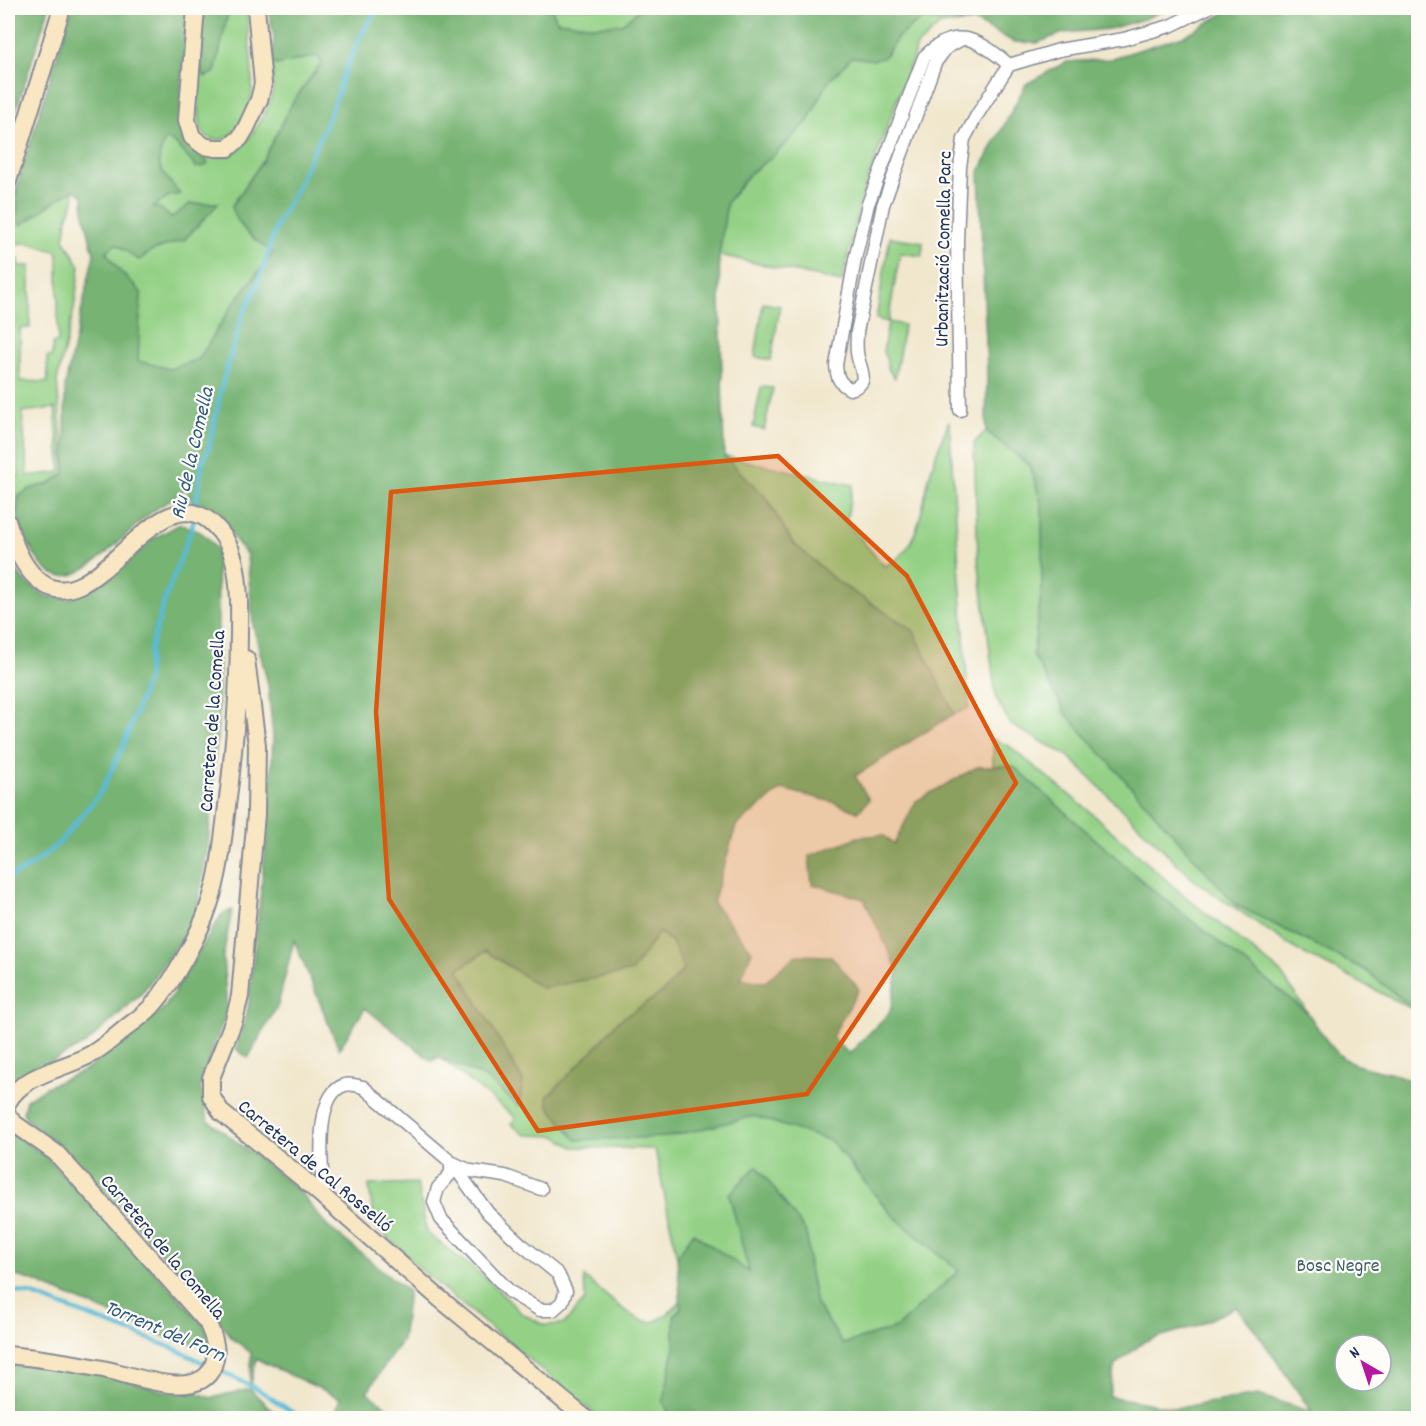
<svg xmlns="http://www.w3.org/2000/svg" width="1426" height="1426" font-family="Dekko,sans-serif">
<rect width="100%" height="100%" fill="#fdfcf7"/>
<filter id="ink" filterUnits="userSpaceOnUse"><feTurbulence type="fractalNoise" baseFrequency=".0167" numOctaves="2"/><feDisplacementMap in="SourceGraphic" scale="12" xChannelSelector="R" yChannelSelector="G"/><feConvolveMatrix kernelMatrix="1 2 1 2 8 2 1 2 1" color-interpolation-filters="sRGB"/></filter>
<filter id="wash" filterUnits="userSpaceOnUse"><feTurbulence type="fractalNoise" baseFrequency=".008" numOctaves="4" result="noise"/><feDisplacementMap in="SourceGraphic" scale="24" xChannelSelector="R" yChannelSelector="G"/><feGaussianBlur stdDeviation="1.35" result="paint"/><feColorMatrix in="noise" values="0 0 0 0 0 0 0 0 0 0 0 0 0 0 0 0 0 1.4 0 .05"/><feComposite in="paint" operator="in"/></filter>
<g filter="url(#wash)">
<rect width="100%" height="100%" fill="#f1e7cd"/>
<path fill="#94d186" stroke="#588072" stroke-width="1.5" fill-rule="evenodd" d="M229,8h17c2,24 10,74 4,97 -4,16 -19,39 -38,34 -4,-1 -8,-4 -10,-8 -6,-11 -2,-50 -2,-65l5,11 10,-5z
M554,8h87l-19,16 -27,2 -38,-5 -5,-11z
M920,20l56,2 -36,3 -23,21 -55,149 -20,87 -123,-27 8,-53 24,-29 23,-18 34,-34 20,-39 24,-25 31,1 15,-21z
M317,56l5,6 -29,40 -30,58 -31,46c6,23 23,33 41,47l-40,52 -34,54 -29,10 -33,-7 4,-70 -23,-23 -12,-17 10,-8 23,16 14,-10 31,-10 34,-37 -28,1 -19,14 -11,-10h-8l17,-12 3,-12c-16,-17 -17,-25 -6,-46l10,6 20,23 4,-16c9,3 17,7 27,5 18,-5 42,-45 45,-63 2,-10 0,-22 0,-33l4,5z
M17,185v24l4,16c19,-10 33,-27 53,-35v11l-6,14 -4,24 16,27 -6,43 -17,72 8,92 -16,11 -19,5 -11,7 -3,17 -8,-21v-11l11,-5 -7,-94 -3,-124h10v8h11v62h-10v53l28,1 -1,-25 5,-1 1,-13 5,-1v-90l-29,-9 -21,1v-18zM55,408l6,64 -33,4 -6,-64z
M890,237l33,5 -1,14 -22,-3 -12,69 16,3 -9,53 -8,-10v-7l-4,-9 5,-30 -12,-3z
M763,303l17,3 -9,54 -16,-3z
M761,387l12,1 -9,42 -11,-3z
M949,421l20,287 -15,6 -41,-84 -74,-47 -47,-41 -25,-43 -43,-43 129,29 -7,37 38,44c37,-14 37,-60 46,-92 5,-18 12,-36 19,-53z
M986,431l44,35 12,39v83l-9,67 203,250 129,65 53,42 -121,-62 -103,-70 -127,-125 -56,-30 -15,-27 -18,-140 -4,-115z
M993,739l16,7 79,64 94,84 98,78 28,41 -160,-127 -135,-120h-20z
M659,932l13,10 12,27 -22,24 -44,28 -19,23 69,93 86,-21 77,25 60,73 68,57 -63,57 -53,16 -27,-40 -7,-36 -2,-35 -78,-39 21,79 -56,-40 -17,24 -22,-108 -82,-2 -17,-11 -31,-1 -14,-11 5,-6 -77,-61 45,20 35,29 4,-25 -65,-111 28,-19 56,37 90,-17z
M417,1183l10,50 60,46 35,35 23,11 19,-1 21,-24 -1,-23c15,11 48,45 66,45 12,-1 23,-13 31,-21v7l-7,8v34l-11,52 9,16h-70l-8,-5 -165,-136 -55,-52 -5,-40z"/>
<path fill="#77b373" stroke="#497168" stroke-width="1.5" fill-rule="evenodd" d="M8,8h41l-41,127z
M72,8h115l-8,120 5,14 16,9 8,12 -5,4h-7l-20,-23 -10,-5c-15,28 -3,33 14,55l-11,2 -16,11 7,1 11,10 19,-14 29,-1 -35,37 -31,10 -14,10 -23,-16 -10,8 12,17 23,23 -3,69 32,8 29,-10 32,-52 42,-54c-18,-13 -35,-24 -41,-47l31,-46 30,-58 29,-40 -5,-6 -41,9 -4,-5 2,-23 -6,-29h286l-2,2 5,11 38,5 27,-2 19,-16h530l-27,11 -35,10 -46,4 -26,10 -23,-1 -38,-20 -56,-2 -22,17 -15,21 -10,2 -21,-3 -24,25 -20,39 -34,34 -26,20 -21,27 -8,53 5,201 43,43 25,43 47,41 74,47 41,84 -99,62 14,24 -11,12 -25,-10 -51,-13 -46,37 -23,77 39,48 -11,28 24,3 31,-27 35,1 28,33 -27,48 17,17 41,-42 8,-41 -34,-72 -52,-15 -3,-28 49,-19 25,-2 11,9 22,-43 61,-34 36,-1 135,120 160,127c9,14 26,41 41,49 22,11 51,7 69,25v331h-746l-9,-16 11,-52v-34l7,-8 -4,-51 16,-24 56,39 -20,-78 28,-28 50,67 2,35 7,36 27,40 53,-16 63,-57 -68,-57 -60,-73 -77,-25 -86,21 -92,3 -26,-32 -3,-11 52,-53 19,-23 44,-28 22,-24 -12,-27 -13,-10 -27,39 -90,17 -56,-37 -28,18 65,112 -4,25 -35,-29 -45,-20 -7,4 -67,-53 -26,41 -45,-109 -16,65 -30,53 -12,-9 12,-41 22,-202 3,-69 -5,-53 -15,-59 -6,-70 -33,-43 -22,-9 -6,-14c-13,9 -26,17 -38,26 -21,16 -62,66 -89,61 -12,-2 -21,-15 -26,-24 -12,-21 -19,-31 -14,-56l11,-7 19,-5 16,-11v-87l29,-132 -10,-40 -1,-18 -8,-6c-21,8 -35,25 -55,35l-3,-16v-24zM1236,1307l19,23 57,82 -54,-17 -83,13 -66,-12 6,-31 30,-24 51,-15zM1345,1345h36v36h-36z
M204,8h25l-14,64 -10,5 -5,-11z
M1233,8h185v1004l-53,-42 -129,-65 -169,-190 -34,-60 9,-67v-83l-12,-39 -44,-35 1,-60 -8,-199 47,-88 40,-22 44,-3 76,-24z
M180,524c19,6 26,9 37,26l2,163 -11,133 -13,75 -54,73 -54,49 -54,28 -25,21v-537l15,25 23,16 24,3 33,-17 46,-41z
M232,910l-9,46 4,54 -27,76 8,34 89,68 30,38 81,65 -6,49 -35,52 35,26h-68l6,-20 -84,-39 -6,30 30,29h-272v-54h15l85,11 56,16 32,1 15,6 39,-9 1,-36 -19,-15 -19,-25 -88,-100 -63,-66 -31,-23 -8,-11 3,-13 20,-13 40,-17 79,-63 57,-93z
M8,1131l37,24 22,23 118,126 21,24 5,18 -36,-5 -144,-61 -23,-6z"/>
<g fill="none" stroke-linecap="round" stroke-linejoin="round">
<path stroke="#59bbd7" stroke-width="4.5" d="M8,878l26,-14 25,-21 42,-51 21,-43 25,-68 3,-31 14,-48 28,-74 10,-64 7,-16 14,-66 18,-63 16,-33 21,-64 16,-28 33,-72 11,-29 4,-15 19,-43 17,-27
M8,1290l25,5 140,53 35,17
M215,1368l44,22 42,28"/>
</g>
</g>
<g filter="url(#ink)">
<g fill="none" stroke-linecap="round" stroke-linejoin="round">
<g stroke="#868b96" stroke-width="15">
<path id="street" d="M962,39l-16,9 -11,15 -52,142 -26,127c0,6 -1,13 0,20 1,15 16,31 -7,37 -11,-6 -13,-11 -14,-24l19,-106 13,-55 56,-147c32,-33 56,-17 85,8l50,-15 65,-11 46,-13 37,-18
M960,410l-3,-169 3,-74 4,-28 13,-24 32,-50
M451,1162l37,51 33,31 37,30 8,17 -4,11 -9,8h-13l-30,-18 -69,-73 -7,-17 4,-14 13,-15z
M323,1197c0,-26 -11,-103 22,-112 6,-2 12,1 18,2l88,75 20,9 34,5 36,13"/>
</g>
<g stroke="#868b96" stroke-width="20">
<path id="secondary" d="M196,8l-9,112 5,17 12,9 11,2h13l12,-10 6,-10 13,-28 4,-16 -7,-76
M8,181l54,-173
M8,523c5,19 13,41 28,55 58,56 118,-112 178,-53 21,20 24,48 25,75 1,69 -3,138 -12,206 -4,33 -7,68 -18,99 -9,29 -36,77 -56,100 -5,6 -12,11 -18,16 -14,10 -27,23 -42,32 -26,16 -70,20 -85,49
M246,659l11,86 -1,69 -16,182 -6,24 -23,58v18l11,17 80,65 137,120 146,120
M8,1116l7,8 41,29 20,22 131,147c7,15 12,29 6,44 -14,37 -83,8 -110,3 -31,-6 -64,-11 -95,-14"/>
</g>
<use href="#street" stroke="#fff" stroke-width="12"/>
<use href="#secondary" stroke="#f9e7c3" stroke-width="16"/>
</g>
</g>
<path fill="#de5710" fill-opacity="0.2" stroke="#de5710" stroke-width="4.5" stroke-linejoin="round" d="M778,456l129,120 109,207 -209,311 -269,37 -149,-232 -13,-187 15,-220z"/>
<g text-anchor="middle" stroke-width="4.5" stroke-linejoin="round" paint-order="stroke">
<g font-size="20" fill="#1b2f5e" stroke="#fdfcf7">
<text transform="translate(942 249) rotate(-89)" y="7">Urbanització Comella Parc</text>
<text transform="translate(211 721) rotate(-86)" y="7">Carretera de la Comella</text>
<text transform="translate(316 1165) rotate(40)" y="7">Carretera de Cal Rosselló</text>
<text transform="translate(164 1246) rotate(50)" y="7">Carretera de la Comella</text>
</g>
<g font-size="20" fill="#3f606a" stroke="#fdfcf7">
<text x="1338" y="1271">Bosc Negre</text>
</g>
<g font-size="21" font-style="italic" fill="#2e5982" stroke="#fdfcf7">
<text transform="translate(191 453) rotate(-77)" y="7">Riu de la Comella</text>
<text transform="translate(165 1330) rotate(23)" y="7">Torrent del Forn</text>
</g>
</g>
<rect width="1426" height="1426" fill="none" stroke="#fdfcf7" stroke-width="30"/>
<g transform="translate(1363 1363) rotate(321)"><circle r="28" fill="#fdfcf7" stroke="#a3aaba" stroke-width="1.5"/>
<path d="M0-4.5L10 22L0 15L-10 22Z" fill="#b5179e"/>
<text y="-9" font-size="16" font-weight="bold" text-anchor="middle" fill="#1b2f5e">N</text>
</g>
</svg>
